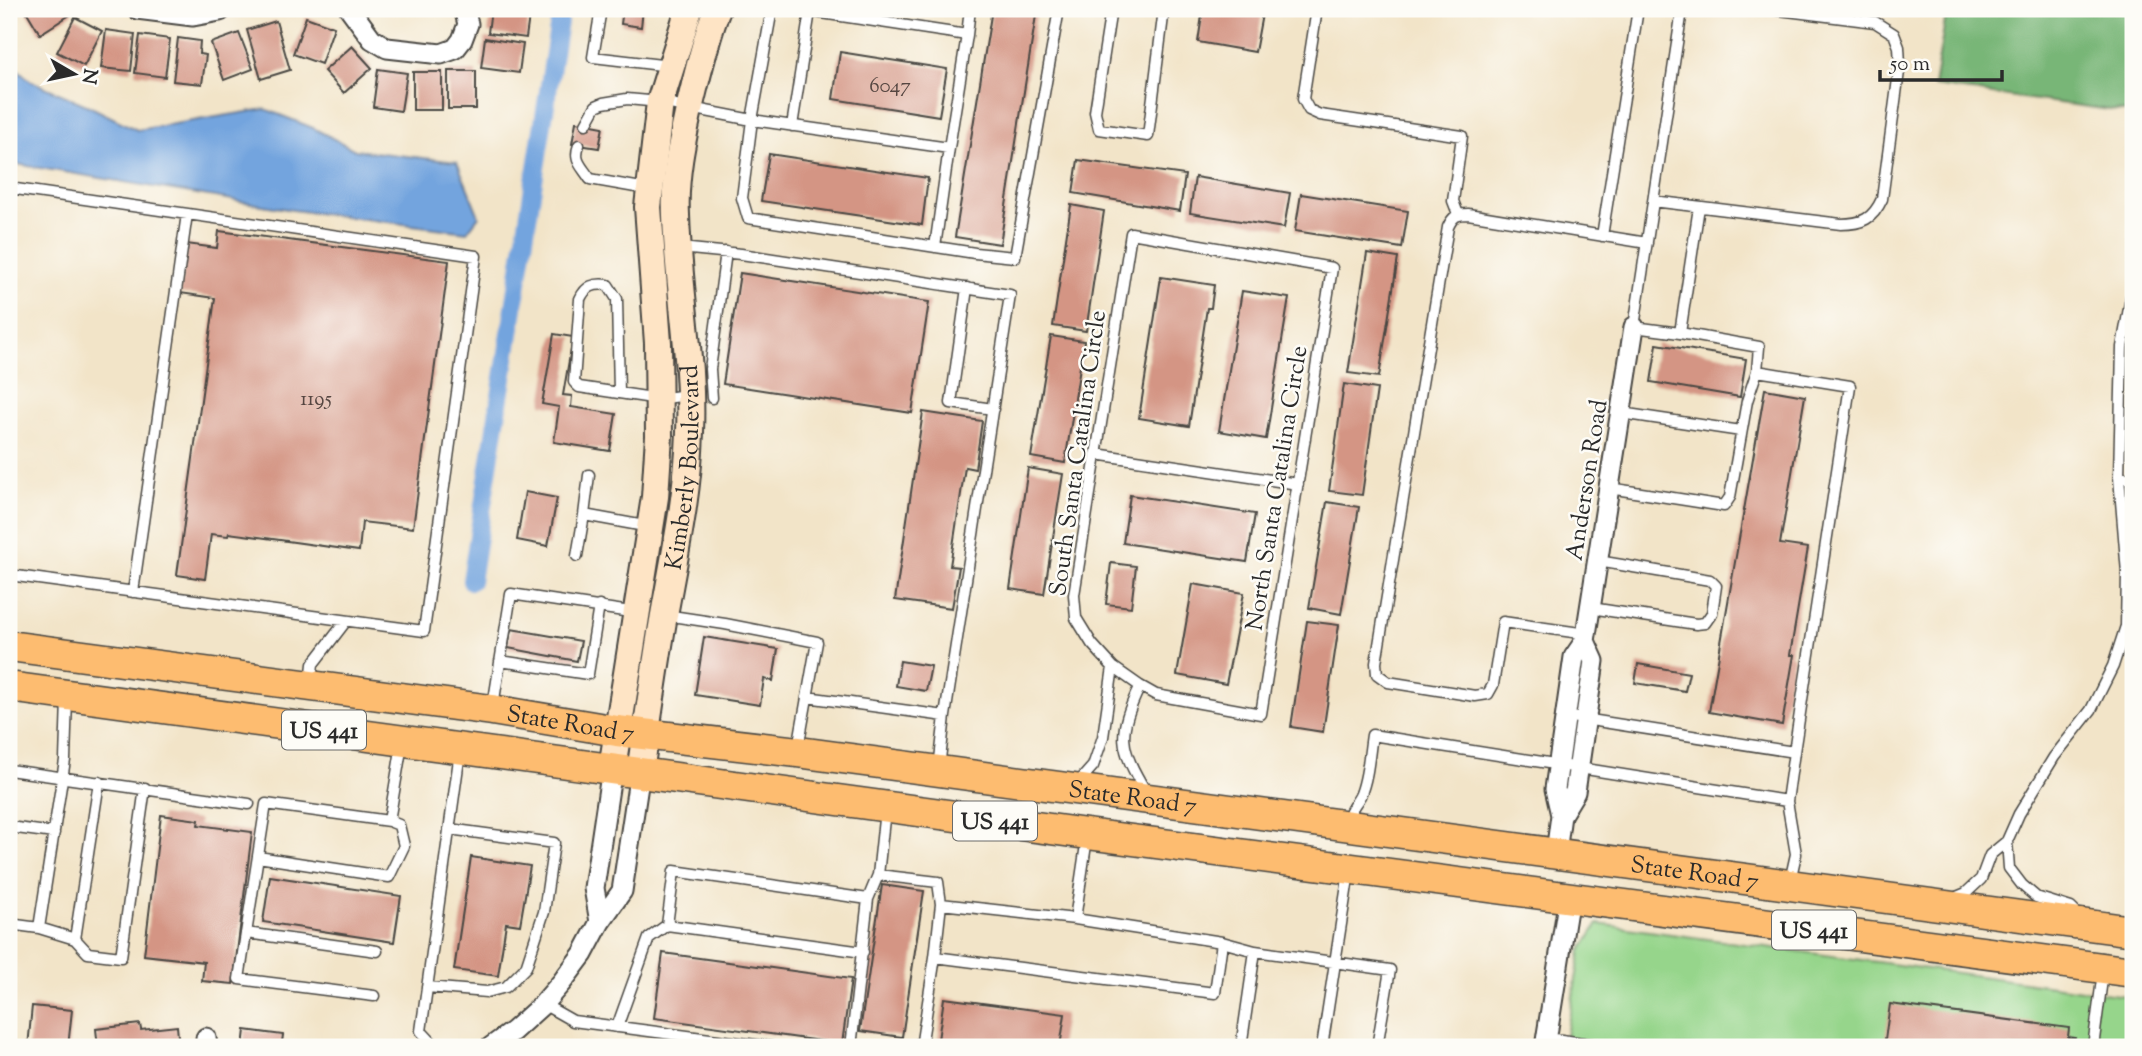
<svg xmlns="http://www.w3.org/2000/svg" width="2142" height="1056" font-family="'Sorts Mill Goudy',serif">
<rect width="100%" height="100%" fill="#fdfcf7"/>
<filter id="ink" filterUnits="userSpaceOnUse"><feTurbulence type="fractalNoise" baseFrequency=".0143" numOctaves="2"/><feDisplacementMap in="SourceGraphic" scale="14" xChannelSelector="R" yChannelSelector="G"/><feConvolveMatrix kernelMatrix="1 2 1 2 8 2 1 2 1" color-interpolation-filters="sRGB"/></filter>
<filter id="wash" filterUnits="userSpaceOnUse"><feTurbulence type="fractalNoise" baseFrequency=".00686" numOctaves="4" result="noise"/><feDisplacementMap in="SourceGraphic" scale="28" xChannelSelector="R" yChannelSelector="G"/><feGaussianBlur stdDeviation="1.57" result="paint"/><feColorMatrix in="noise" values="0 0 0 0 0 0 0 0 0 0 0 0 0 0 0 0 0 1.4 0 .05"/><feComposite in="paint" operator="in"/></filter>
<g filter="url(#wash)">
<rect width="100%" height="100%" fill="#f2e4c8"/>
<path fill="#96d58b" stroke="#60805b" stroke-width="2" d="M1598,924l535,73v50h-569l17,-96z"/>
<path fill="#78b677" stroke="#527051" stroke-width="2" d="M1947,9h186v104l-199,-27z"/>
<path fill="#73a4de" stroke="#4f6884" stroke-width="2" d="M9,62l22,19 60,26 46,23 128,-21 48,19 42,22 102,12 22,54 -12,16 -174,-22 -284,-47z"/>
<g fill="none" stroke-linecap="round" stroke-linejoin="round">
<path stroke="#73a4de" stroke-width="18" d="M471,581l90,-572"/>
</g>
<g id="blocks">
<path fill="#d49584" d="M25,9h46l2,4 -33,21z
M491,9h39l-4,29 -38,-5z
M623,9h20l-2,18 -20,-3z
M992,9h45l-37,235 -45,-7z
M1203,9h60l-8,43 -57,-10z
M75,17l27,14 -18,35 -27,-14z
M306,17l28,10 -13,37 -28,-10z
M276,21l14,49 -29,9 -14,-49z
M106,30l29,4 -4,37 -30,-3z
M239,33l14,36 -29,11 -13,-37z
M140,35l30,4 -5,38 -30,-4z
M178,38l22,3 -1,13 7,1 -4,29 -29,-3z
M485,38l38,6 -4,29 -38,-5z
M352,46l20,22 -28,25 -20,-22z
M840,52l107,17 -8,47 -106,-17z
M378,69l29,4 -6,38 -28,-4z
M448,71h28v38h-28z
M413,72h29v38h-29z
M576,122l27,5 -4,21 -27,-4z
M769,154l159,24 -6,47 -161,-24z
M1078,160l107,15 -5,36 -107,-18z
M1195,177l95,16 -6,35 -94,-15z
M1301,194l107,17 -6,37 -107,-17z
M1071,205l33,6 -18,120 -33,-5z
M219,231l230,30 -36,267 -51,-6 -3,29 -130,-18 -1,3 -17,-2 -6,45 -28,-4 38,-277 -35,-5 7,-49 30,4z
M1367,253l31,5 -19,119 -31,-4z
M740,273l189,29 -17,111 -189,-29z
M1161,277l53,8 -3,23h-4l-18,118 -50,-8z
M1242,291l47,7 -23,141 -47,-8z
M554,334l19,3 -10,58 9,1 -1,11 45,7 -6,37 -56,-9 5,-35 -17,-3z
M1051,336l33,5 -19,122 -34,-6z
M1657,344l89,15 -6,38 -89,-15z
M1344,384l33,5 -15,106 -33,-4z
M1765,389l40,7 -25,148 28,4 -18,107h4l-12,70 -73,-13z
M923,412l59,9 -7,48 -10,-2 -15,99 9,1 -7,41 -57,-8z
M1028,468l35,6 -19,120 -34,-5z
M525,492l32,6 -9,48 -31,-6z
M1130,495l125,19 -8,48 -124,-19z
M1327,502l32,5 -18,107 -32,-6z
M1111,563l25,3 -5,41 -25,-3z
M1193,584l51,9 -18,91 -49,-9z
M1307,621l32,4 -16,107 -32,-5z
M511,629l70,12 -4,20 -69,-13z
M704,637l74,12 -5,32 -9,-2 -4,26 -65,-10z
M900,661l31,5 -5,25 -30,-5z
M1638,664l51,9 -4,18 -50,-8z
M161,815l38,5 -1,5 54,7 -19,152 -31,-3 2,-19 -60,-7z
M471,857l59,9 -10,59 -14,-2 -8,53 -44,-6z
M270,876l131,20 -7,46 -131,-20z
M882,885l42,6 -22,146 -42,-6z
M663,953l188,26 -9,65 -188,-26z
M944,998l121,16 -5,33h-123z
M1890,1004l179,24 -1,9 7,1 -1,9h-190z
M32,1006l40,4 -4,37h-40z
M140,1024l1,6 36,-4 2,21h-81l-2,-18z
M245,1030l38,5 -1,7 31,4v1h-70z"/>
</g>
</g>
<g filter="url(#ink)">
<use href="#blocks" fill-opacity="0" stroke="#494743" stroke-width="2"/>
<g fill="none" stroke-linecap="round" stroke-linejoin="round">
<g stroke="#494743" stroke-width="13">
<path id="lane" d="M601,9l-8,48 77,9
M795,9l172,26 -18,113
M1111,9l-16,103 4,17 49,7 16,-127
M1317,9l-14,90 6,11 11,5 142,21 -9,65 5,13
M1685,9l-4,8 -47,310 46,6 19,-126
M967,35l3,-26
M586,124l10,-18 7,-3 24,-4 33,3 92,18 20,-111
M792,126l18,-115
M579,145c-6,16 3,21 11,34l57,10
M9,188l467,68 -52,375 -415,-56
M1653,201l188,23c21,0 32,-5 41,-25l18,-135 -1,-17 -5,-13 -19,-12 -104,-13
M1131,233l201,35 -71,446 -105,-19 -16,-9 -27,-19 -21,-23 -16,-26 -2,-23z
M1602,236l36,-227
M935,247l14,-99 -197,-28 -10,78 6,20 227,35 40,4 44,-248
M680,248l61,6 269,41 -65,421 -138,-19
M967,288l-16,115 42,6
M619,393l-2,-94 -9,-14c-14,-2 -22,1 -28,14l-6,83 5,5 80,12 28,-4
M712,398l-2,-29 16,-117
M1621,413l120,18
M1096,454l202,30
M2119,477l3,-130 11,-61
M1609,488l115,18 6,-9 17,-96 10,-30
M584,515l5,-40
M577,556l7,-41 66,12
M133,592l54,-378
M1591,608l105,16 9,-1 7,-10 4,-27 -6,-6 -112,-19
M665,615l60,9 92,18 -19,106
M1587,634l-84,-12 -10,63 -5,9 -13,2 -87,-14 -11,-8 -1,-11 62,-376 10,-60c5,-11 9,-13 20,-13l179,29
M500,661l88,13 11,-68
M311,682l2,-18 33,-43
M1140,686c-23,48 -21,61 6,106
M493,706l18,-112 126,19
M1565,716l229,36 56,-366 -93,-15 2,-24 -79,-14
M939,768l6,-52
M9,770l240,34
M99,782l-24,157 13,14 33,4 24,-169
M1077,784l16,-18 10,-29 10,-70
M885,810l-7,65 60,7 3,22
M1348,821c2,-13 6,-14 12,-25 8,-18 9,-42 12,-61l415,66
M9,827l45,6
M2007,841l2,27 13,17 14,12 35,11 8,8
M258,857l131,20 15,-31 -5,-21 -10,-4
M1790,881l6,-27 -9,-53 7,-49
M1954,898l12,-5 15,-14 9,-24 17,-14 12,-27 35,-57 37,-47 22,-44 13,-40 1,-53 -8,-96 14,2
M1075,919l147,23 -7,51 -280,-36 6,-53 134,15 12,-81
M9,924l30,4 26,-168 2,-61
M39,928l36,11
M246,933l131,18
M1222,942l33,9
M863,952l-196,-27 7,-54 194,28
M427,987l60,5 19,-5 20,-20 18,-55 10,-69 -105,-14
M374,996l-135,-17 27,-175 123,17 13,-77
M543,1004l30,17 198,26
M617,1027l32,-89 18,-13
M1547,1038l65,9
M436,1047l-15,-16 39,-279
M851,1047l17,-148 10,-24
M921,1047l14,-90
M1241,1047l14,-96 135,19 -13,77
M1322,1047l27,-175
M2093,1047l10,-75"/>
</g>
<g stroke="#494743" stroke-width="23">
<path id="street" d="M137,9l56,7 27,-5 2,-2
M350,9l22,30 15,9 54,6 14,-5 7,-9 6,-16 -4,-15
M1561,815l14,-23 19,-131 -9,-20
M1556,853l5,-38 -6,-26 19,-132 11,-16 49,-314
M600,922l-6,-34 18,-120
M206,1038l1,9
M491,1047l22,-16 30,-27 19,-22 21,-28 17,-32 22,-31 18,-119
M1545,1047l24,-150"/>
</g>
<g stroke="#494743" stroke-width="30">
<g id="secondary">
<path d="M612,768l43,-271 4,-61 -1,-93 -10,-136 12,-105 29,-93"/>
<path id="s1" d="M640,772c8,-52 15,-105 24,-157 11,-61 24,-121 26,-183 3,-73 -12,-144 -14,-217 -2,-37 6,-74 14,-110 8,-33 15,-64 27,-96"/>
</g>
</g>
<g stroke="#494743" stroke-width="33">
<g id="primary">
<path id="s2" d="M9,646l483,64 125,21 181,21 1335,179"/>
<path d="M9,687l1078,147 1046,138"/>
</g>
</g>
<use href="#lane" stroke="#fff" stroke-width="10"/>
<use href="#street" stroke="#fff" stroke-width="19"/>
<use href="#secondary" stroke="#fee4c5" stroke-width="26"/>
<use href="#primary" stroke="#fdbc6f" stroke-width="30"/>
</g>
</g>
<g text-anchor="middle" stroke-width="5" stroke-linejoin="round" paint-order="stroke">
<g font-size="21" fill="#554641">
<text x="890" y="92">6047</text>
<text x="316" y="405">1195</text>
</g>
<g fill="#fdfcf7" stroke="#6a6a68" stroke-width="2">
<rect x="282" y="710.5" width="84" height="39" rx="5"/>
<rect x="953" y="801.5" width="84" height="39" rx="5"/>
<rect x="1772" y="910.5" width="84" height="39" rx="5"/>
</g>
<g font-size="23" font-weight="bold" fill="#2b2b2b">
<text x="324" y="738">US 441</text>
<text x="995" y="829">US 441</text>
<text x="1814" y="938">US 441</text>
</g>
<g font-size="24" fill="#2b2b2b" stroke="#fdfcf7">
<text transform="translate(1077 453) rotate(-82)" y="8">South Santa Catalina Circle</text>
<text dy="8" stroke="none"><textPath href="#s1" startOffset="308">Kimberly Boulevard</textPath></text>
<text transform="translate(1586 480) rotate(-81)" y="8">Anderson Road</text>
<text transform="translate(1276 488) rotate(-81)" y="8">North Santa Catalina Circle</text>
<text dy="8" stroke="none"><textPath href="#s2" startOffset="567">State Road 7</textPath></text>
<text dy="8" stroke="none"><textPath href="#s2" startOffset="1134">State Road 7</textPath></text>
<text dy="8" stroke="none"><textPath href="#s2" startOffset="1701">State Road 7</textPath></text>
</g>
</g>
<rect width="2142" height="1056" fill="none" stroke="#fdfcf7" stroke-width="35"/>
<g transform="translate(74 74) rotate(99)" stroke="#fdfcf7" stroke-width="5" paint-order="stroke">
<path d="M0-5L12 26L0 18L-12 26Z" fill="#2b2b2b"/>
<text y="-10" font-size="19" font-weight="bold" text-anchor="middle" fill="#2b2b2b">N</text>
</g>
<path d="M1880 70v10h122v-10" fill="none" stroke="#2b2b2b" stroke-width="3.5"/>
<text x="1890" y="70" font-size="21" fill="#2b2b2b" stroke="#fdfcf7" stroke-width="5" paint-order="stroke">50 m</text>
</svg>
